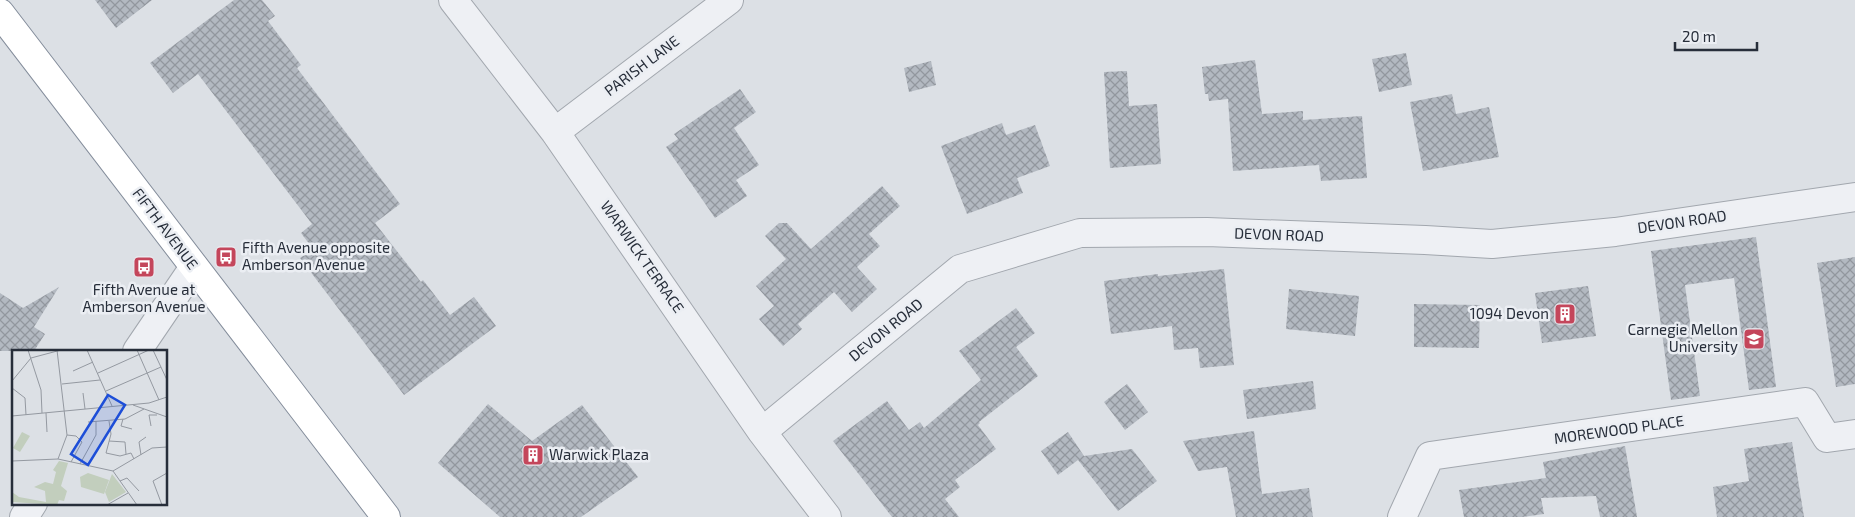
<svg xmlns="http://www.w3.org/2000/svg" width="1855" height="517" font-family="'Exo 2',sans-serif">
<defs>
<pattern id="building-cross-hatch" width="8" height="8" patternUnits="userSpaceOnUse" patternTransform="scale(1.25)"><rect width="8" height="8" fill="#b3b9c1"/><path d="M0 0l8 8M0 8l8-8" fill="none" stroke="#92979e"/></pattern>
</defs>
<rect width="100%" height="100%" fill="#dce0e5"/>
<path fill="url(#building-cross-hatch)" d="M95,0h57l-36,28z
M234,0h28l13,16 -7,5 33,44 -4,3 103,136 -25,19 46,59 2,-2 27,35 24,-18 22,29 -92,69 -104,-137 13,-9 -12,-16 11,-9 -114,-150 -25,19 -23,-30z
M1406,53l6,32 -33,7 -7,-33z
M1255,60l7,54 41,-3v9l59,-4 5,62 -46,3 -2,-16 -86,6 -5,-72 -19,2 -1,-7h-3l-3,-27z
M931,61l5,24 -27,7 -5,-24z
M1127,71l2,35 28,-2 4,60 -51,4 -6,-96z
M740,89l16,23 -22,16 25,37 -23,15 11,16 -32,22 -49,-71 12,-8 -4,-5z
M1452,94l4,20 33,-7 10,50 -76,14 -13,-69z
M1002,123l4,12 29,-10 15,41 -33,12 6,15 -56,21 -26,-68z
M882,186l18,20 -31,28 11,12 -23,21 20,22 -25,23 -18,-20 -36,32 4,5 -19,17 -24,-27 15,-13 -18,-20 30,-27 -21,-23 14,-13h8l24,26z
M1756,237l20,150 -27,3 -15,-112 -49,7 15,111 -29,4 -20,-149z
M1855,257v127l-19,3 -19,-124z
M1224,269l10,96 -34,3 -2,-20 -24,2 -2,-24 -61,8 -7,-53 54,-7v2z
M1588,286l8,50 -54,7 -7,-50z
M59,287l-25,40 11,7 -11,17h-34v-58l23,15z
M1289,289l70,7 -4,40 -69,-7z
M1414,304l66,1 -1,43 -65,-1z
M1016,308l19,25 -19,14 22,29 -59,46 1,1 -2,2 18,24 -41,31 5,7 -15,12 14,18h-67l-59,-76 54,-40 22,29 11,-8 4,6 57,-48 -22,-29z
M1313,381l3,28 -69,10 -4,-29z
M1127,384l21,28 -23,18 -21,-28z
M488,404l44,37 50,-36 56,72 -57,40h-81l-62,-54z
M1254,431l8,63 47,-6 4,29h-77l-9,-50 -29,4 -15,-30z
M1068,432l16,24 48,-7 25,32 -39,30 -40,-51 -20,15 -17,-24z
M1792,442l12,75h-87l-4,-30 36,-6 -5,-32z
M1625,446l12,71h-37l-4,-21 -55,2 3,16 -22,3h-58l-5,-27 87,-12 -3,-16z"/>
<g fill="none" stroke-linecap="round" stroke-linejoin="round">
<g stroke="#a2a7ae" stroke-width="30">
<path id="minor" d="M453,0l102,132 207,300 65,85
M555,132l174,-132
M137,351l57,-84
M762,432l198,-163 120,-36 127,-1 218,8 67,4 123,-12 240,-35
M24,517l9,-14
M1402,517l28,-61 375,-54 22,36 28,-4"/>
</g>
<g stroke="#848d9b" stroke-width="30">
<path id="trunk" d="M0,13l386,504"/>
</g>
<use href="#minor" stroke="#eef0f4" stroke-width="28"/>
<use href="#trunk" stroke="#fff" stroke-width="28"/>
</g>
<defs>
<g id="bus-square" transform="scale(1.125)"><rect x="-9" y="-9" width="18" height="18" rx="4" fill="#c4465b" stroke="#ebeef3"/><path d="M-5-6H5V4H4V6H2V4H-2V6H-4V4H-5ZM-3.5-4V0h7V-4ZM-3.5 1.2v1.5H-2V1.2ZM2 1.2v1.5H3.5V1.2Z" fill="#fff"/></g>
<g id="building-square" transform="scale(1.125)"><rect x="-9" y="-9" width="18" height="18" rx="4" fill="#c4465b" stroke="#ebeef3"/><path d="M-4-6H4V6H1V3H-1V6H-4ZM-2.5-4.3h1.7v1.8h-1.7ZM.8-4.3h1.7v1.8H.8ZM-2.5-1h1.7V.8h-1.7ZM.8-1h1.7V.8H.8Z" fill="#fff"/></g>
<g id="university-square" transform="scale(1.125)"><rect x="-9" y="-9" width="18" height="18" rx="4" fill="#c4465b" stroke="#ebeef3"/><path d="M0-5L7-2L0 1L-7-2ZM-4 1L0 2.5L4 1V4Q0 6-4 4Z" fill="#fff"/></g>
</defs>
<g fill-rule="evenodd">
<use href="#bus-square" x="226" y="257"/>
<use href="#bus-square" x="144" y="267"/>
<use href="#building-square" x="1565" y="314"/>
<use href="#university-square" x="1754" y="339"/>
<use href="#building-square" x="533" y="455"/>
</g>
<g text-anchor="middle" stroke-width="5" stroke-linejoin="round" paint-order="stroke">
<g font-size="15" fill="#272e3a" stroke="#ebeef3">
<text transform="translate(642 66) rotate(-37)" y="5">PARISH LANE</text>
<text transform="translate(1682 222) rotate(-8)" y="5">DEVON ROAD</text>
<text transform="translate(165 229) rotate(53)" y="5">FIFTH AVENUE</text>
<text transform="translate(1279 235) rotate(2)" y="5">DEVON ROAD</text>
<text transform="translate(642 257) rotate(55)" y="5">WARWICK TERRACE</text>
<text transform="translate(886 330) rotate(-39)" y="5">DEVON ROAD</text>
<text transform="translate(1619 430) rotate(-8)" y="5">MOREWOOD PLACE</text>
</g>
<g font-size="15" fill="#272e3a" stroke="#ebeef3" text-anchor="start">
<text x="242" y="253">Fifth Avenue opposite<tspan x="242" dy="17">Amberson Avenue</tspan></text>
<text x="144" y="295" text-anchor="middle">Fifth Avenue at<tspan x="144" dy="17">Amberson Avenue</tspan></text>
<text x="1549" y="319" text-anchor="end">1094 Devon</text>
<text x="1738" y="335" text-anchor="end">Carnegie Mellon<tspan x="1738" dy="17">University</tspan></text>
<text x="549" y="460">Warwick Plaza</text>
</g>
</g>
<g transform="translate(12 350)">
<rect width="155" height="155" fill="#dce0e5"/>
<path d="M10,82l8,4 -10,16 -7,-4zM76,123l21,7 -5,14 -23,-7 -1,-10z" fill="#c2cebd"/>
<path d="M47,111l9,2 -7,23 6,5 -3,10 -5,-1 -2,5 -45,-3v-10l7,5 27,5 -1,-11 -11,-4 11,-5 8,2 3,-12 -3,-2zM100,124l14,18 -17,10 -4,-10z" fill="#c2cebd"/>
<path fill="none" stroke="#9499a1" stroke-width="1" d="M16,0l13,40 1,23M45,0l10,85 -9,24M75,0l25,56M125,0l22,50M141,0l14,30M61,21l20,-9M86,23l51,-23M0,31l19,-23 30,-8M50,34l38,-4M0,38l13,10 1,17M94,41l55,-24M71,43l2,16M121,55l34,12M34,63l1,19M0,66l137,-13 18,-6M111,69l-2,7 11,3M97,71l2,13 -5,19 14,3 11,-3 3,6M76,72l37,-3 19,-10M139,76l-2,-11h8M55,85l9,1 6,6 -11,20M97,91l16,1 1,12M129,105l-2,-13 7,-5M0,111l46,-2 55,12 24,34M68,114l16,-29v-14M101,121l39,-23 15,-1M108,131l7,-3 12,13M95,155l21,-12M150,155l-9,-24 14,-8"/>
<path fill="#1d4ed8" fill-opacity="0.15" stroke="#1d4ed8" stroke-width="2.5" d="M96,45l17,10 -37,60 -17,-11z"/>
<rect width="155" height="155" fill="none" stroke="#272e3a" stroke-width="2.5"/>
</g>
<path d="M1675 42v8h82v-8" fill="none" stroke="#272e3a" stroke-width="2.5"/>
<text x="1682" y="42" font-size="15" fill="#272e3a" stroke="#ebeef3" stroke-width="4" paint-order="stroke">20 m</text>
</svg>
